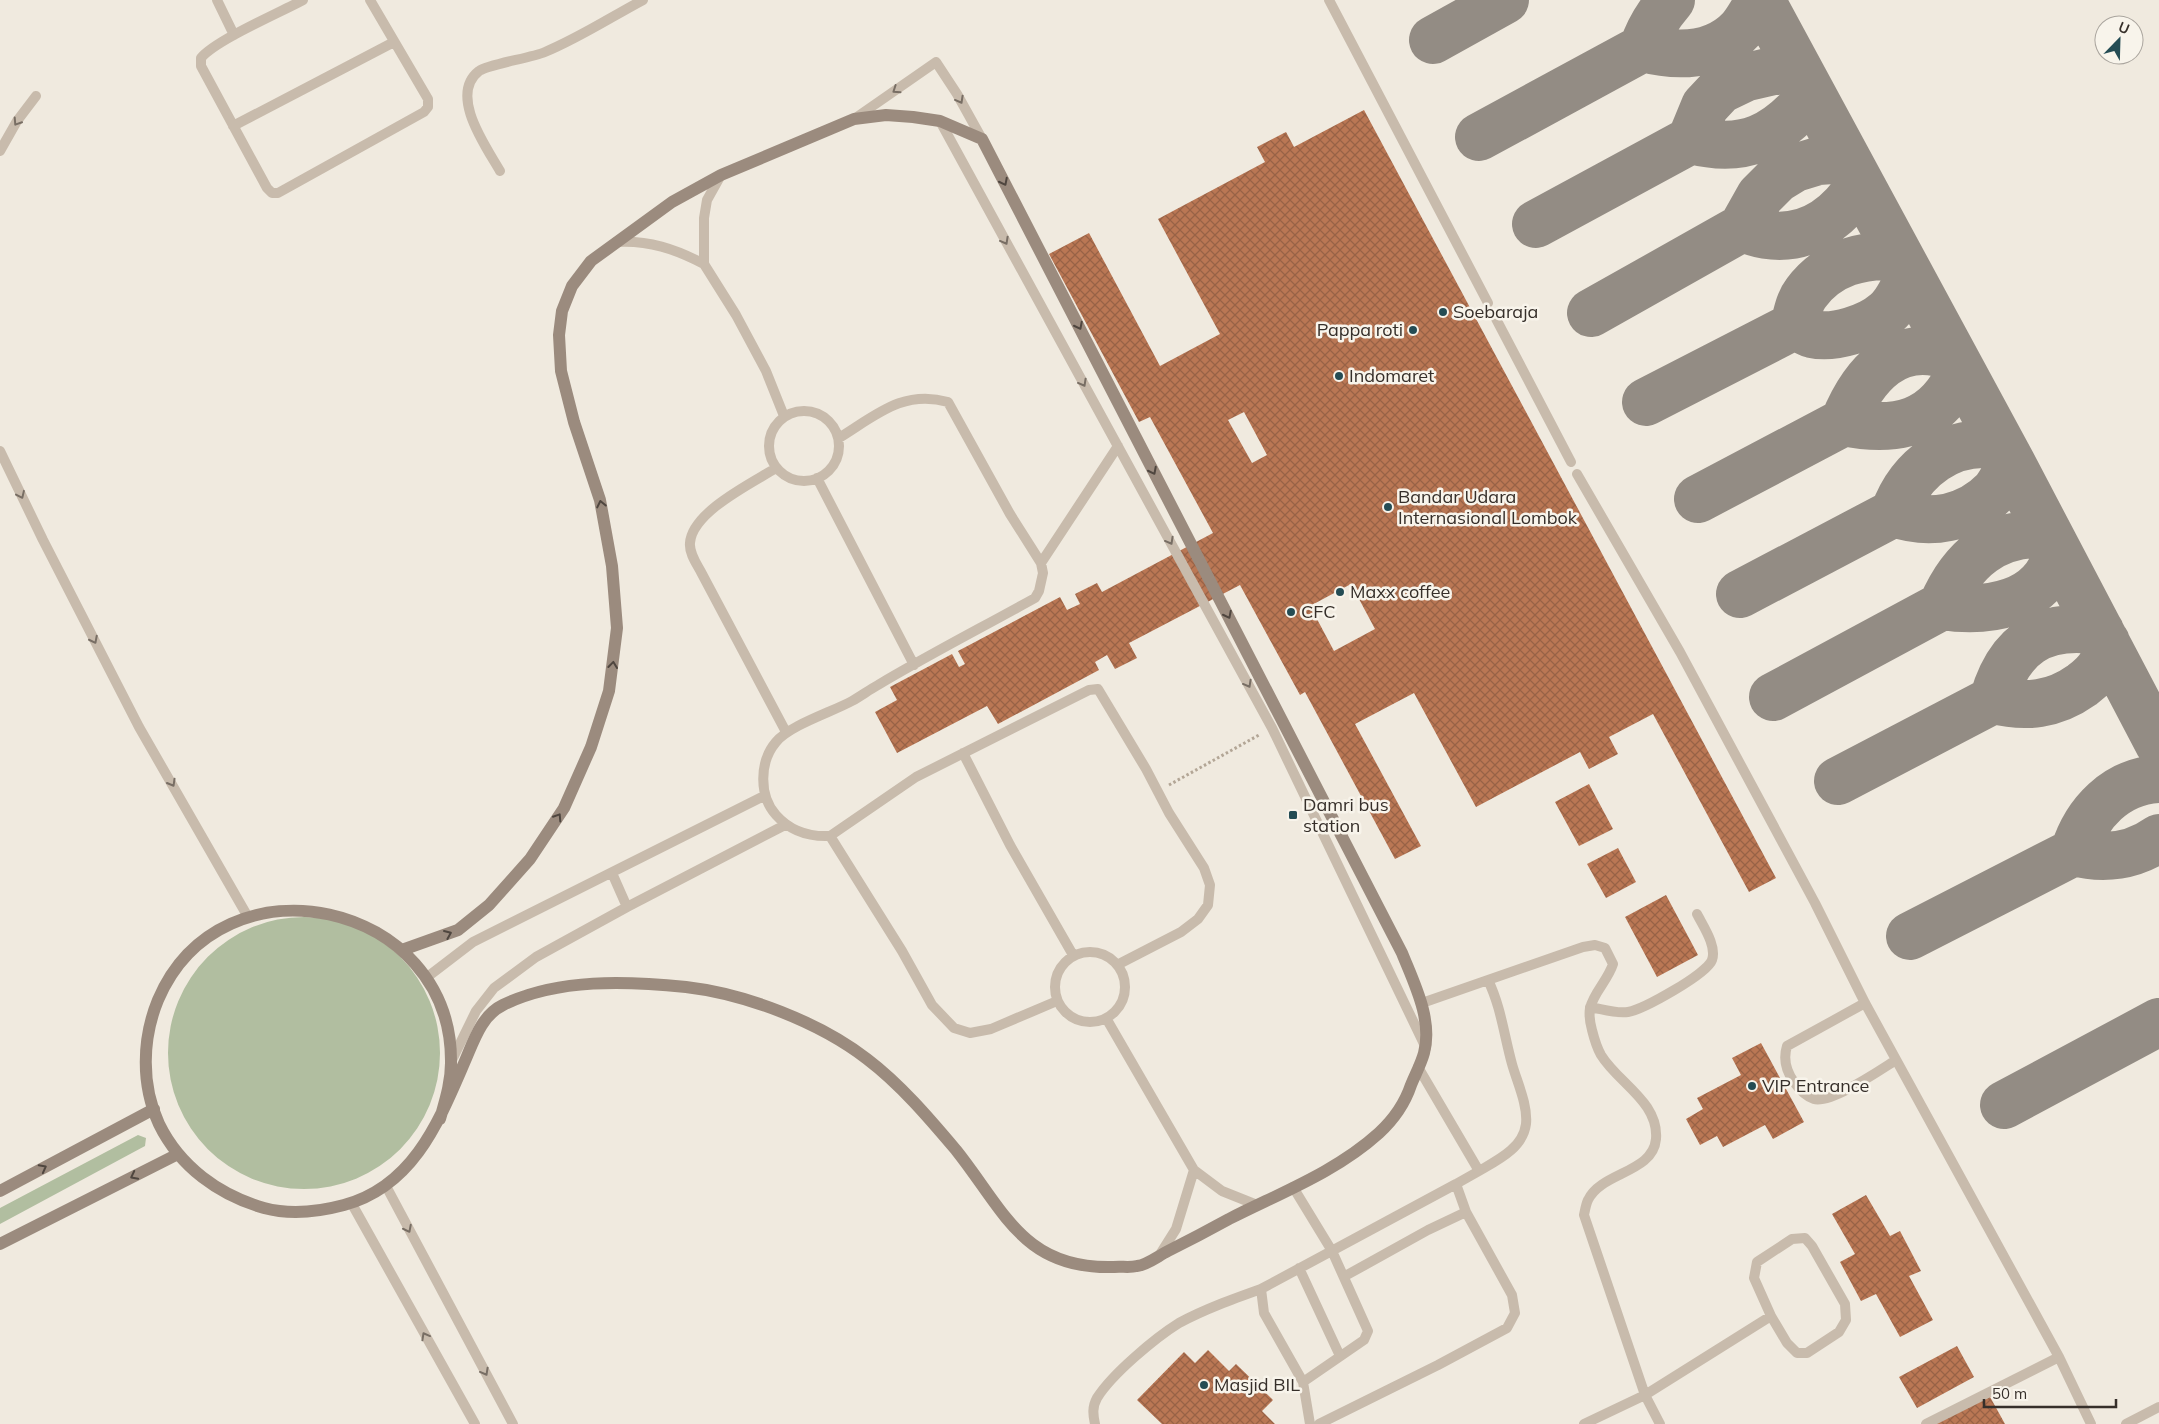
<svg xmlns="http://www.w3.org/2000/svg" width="2159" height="1424" font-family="Mulish,sans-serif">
<defs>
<pattern id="building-cross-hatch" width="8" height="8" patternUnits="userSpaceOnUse" patternTransform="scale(1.25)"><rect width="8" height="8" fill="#ba7754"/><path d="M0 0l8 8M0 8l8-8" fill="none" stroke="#986246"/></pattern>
</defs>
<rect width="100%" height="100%" fill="#f0eadf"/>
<path fill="#b1bea0" d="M168 1053a136 136 0 1 1 272 0a136 136 0 1 1-272 0Z
M138,1135l8,3 -1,8 -145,78v-16z"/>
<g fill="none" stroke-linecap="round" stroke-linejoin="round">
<path stroke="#938c84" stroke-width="48" d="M1761,0l251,464 147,280
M1433,40l72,-40
M1643,48c34,9 72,9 98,-19 7,-8 13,-20 19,-29
M1479,137l164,-89c6,-19 15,-33 28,-48
M1691,140c54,14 86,-3 121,-45
M1536,224l155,-84 14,-34 15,-16 27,-13 26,-6 24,-1
M1742,228c50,20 90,0 118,-43
M1591,313l151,-85 18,-32 17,-17 18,-11 23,-7 29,-2
M1794,326c6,2 12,6 18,8 22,5 57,-6 74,-21 11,-9 17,-23 23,-36
M1646,402l148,-76c3,-11 5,-24 12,-33 22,-30 57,-40 93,-36
M1844,422c52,11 93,2 116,-50
M1698,499l146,-77c19,-47 53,-87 108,-65
M1894,513c36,13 74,6 101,-22 6,-8 11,-18 17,-27
M1740,594l154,-81c16,-45 58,-77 107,-67
M1942,606c45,7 102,-1 115,-53
M1773,697l169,-91c20,-47 53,-75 105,-72
M1993,700c33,8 61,5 89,-15 8,-6 17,-14 21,-23 2,-6 2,-14 3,-20
M1838,781l155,-81c16,-56 49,-78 107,-69
M2074,852c12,-39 42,-71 85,-73
M1910,936l164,-84c30,8 60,4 85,-14
M2004,1105l155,-83"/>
</g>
<path fill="url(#building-cross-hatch)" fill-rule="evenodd" d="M1364,110l412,768 -27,14 -96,-178 -44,23 9,17 -29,15 -9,-17 -104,55 -62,-114 -59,31 66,122 -26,13 -90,-167 -5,3 -60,-110 -111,58 8,15 -22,11 -8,-14 -12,7 4,8 -101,54 -11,-18 -90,47 -22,-41 22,-12 -7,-13 62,-33 7,13 6,-3 -7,-13 102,-54 7,13 13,-6 -5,-10 22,-11 5,9 111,-59 -63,-116 -11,5 -90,-168 40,-21 71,133 60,-32 -62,-115 107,-57 -8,-15 29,-15 8,15zM1244,412l23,43 -15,8 -24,-43zM1351,584l24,45 -41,22 -24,-45z
M1589,784l24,45 -34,17 -24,-44z
M1618,848l18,34 -30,16 -19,-34z
M1666,895l32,60 -41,22 -32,-60z
M1761,1043l43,79 -31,17 -8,-14 -42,22 -6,-11 -17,9 -14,-26 17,-10 -6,-11 44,-23 -9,-17z
M1866,1195l24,41 10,-5 21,40 -12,5 24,44 -33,17 -24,-43 -15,7 -21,-39 15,-8 -23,-40z
M1957,1346l17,31 -57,31 -18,-31z
M1208,1350l21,21 7,-7 37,36 -11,11 13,13h-113l-25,-24 47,-48 11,11z
M1989,1395l16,29h-70z"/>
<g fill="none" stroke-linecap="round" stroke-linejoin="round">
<path stroke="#b3a696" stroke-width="3" stroke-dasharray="2.5 2.5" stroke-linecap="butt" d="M1169,785l90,-50"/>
<path stroke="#c8bbac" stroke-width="10" d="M217,0l17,35
M303,0c-24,13 -87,40 -102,58v8l66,122 5,5h6l146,-81 4,-5v-8l-58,-99
M1329,0l159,303
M854,119l82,-57 21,32 25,45
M940,121l332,607 154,320
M233,126l161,-84
M0,151l17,-30 19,-25
M500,171c-13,-23 -52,-76 -21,-100 10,-7 52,-13 66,-19 34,-14 66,-35 98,-52
M721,175l-14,25 -3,18v46l32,51 30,56 18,45
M616,242c33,-2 59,7 88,22
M1494,315l77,147
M769 446a35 35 0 1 1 70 0a35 35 0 1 1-70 0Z
M839,438c36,-22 64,-49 109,-36l62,112 31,49 2,10 -4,18 -4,7c-52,29 -105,56 -157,87 -9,5 -17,11 -26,16 -20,11 -62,24 -76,41 -17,20 -17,54 0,73 15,17 33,22 54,21l86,-59 173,-87 9,-1 48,80 23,44 35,55 6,17 -2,20 -10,14 -17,13 -64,33
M0,451l43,89 96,187 109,190
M776,468c-24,15 -84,44 -86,75 -1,10 6,20 11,29l85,160
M1577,474l103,178 135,251 50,100 194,354 32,67
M817,478l97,187
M1041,563l77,-117
M963,753l47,92 63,110
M830,836l72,115 30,54 22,23 16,5 21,-4 66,-28
M627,907l158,-82
M1055 987a35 35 0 1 1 70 0a35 35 0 1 1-70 0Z
M426,978l47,-36 291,-146
M1422,1003l161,-56 12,-2 10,3 8,16c-5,16 -19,28 -23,44 -1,7 0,15 2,22 2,8 5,18 9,25 17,28 58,47 55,84 -3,34 -55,33 -68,61 -2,4 -3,10 -4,15l61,180 126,-79 16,27 10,10h10l32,-21 7,-12 -1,-16 -33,-58 -7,-8 -13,1 -35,23 -3,16 17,38
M1865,1003l-78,43c-4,13 -1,25 7,36 5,7 11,14 20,17 17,5 66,-29 82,-39
M1590,1007c12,2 26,7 38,5 16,-3 79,-38 84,-52 5,-14 -9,-34 -15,-46
M1106,1018l88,152 28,21 35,14
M451,1062l25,-51 18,-23 42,-31 91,-50 -15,-34
M1418,1067l61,104 -23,13
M1479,1171c19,-11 44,-23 47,-47 2,-19 -9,-42 -14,-60 -8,-29 -11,-57 -24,-84
M386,1186l127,238
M1293,1187l39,64 36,80 -4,9 -61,42
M352,1204l123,220
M1159,1256l17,-27 18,-59
M1299,1268l41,88
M1345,1276l83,-46 38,-18
M1095,1424c-2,-9 -3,-17 2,-26 15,-24 58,-60 82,-75 26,-14 54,-24 82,-34
M1310,1424l-7,-42 -39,-69 -3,-24 195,-105 10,28 46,83 3,18 -8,15 -69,37 -119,59
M1584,1424l61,-29 15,29
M1926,1424l133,-67
M2126,1424l33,-17"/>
<path stroke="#9b8b7e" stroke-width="12" d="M402,950l56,-20 31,-25 41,-46 34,-51 27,-61 18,-56 8,-63 -5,-62 -12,-66 -26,-78 -13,-51 -2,-36 3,-24 10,-25 19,-25 81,-59 49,-27 133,-56 32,-4 27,2 27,4 42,18 420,814c12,30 31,67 22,100 -3,11 -9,22 -13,32 -6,18 -18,35 -32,48 -43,39 -99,60 -150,86 -20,11 -41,22 -61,32 -10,5 -21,14 -31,15 -8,2 -16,0 -23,1 -91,3 -110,-57 -158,-117 -27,-32 -56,-66 -89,-91 -48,-37 -121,-65 -181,-72 -59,-6 -128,-9 -183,18 -21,10 -29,35 -38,56 -26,60 -51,125 -121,144 -26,7 -54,10 -80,3 -45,-13 -84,-41 -105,-84 -18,-39 -17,-85 -1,-124 64,-150 295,-99 293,63 0,20 -6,38 -11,56
M0,1191l154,-82
M0,1244l178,-90"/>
</g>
<defs><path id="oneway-chevron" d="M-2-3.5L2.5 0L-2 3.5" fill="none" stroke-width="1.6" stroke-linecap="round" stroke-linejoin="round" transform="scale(1.25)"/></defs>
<g stroke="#786e64">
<use href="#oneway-chevron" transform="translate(896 90) rotate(146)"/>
<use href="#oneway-chevron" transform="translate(960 100) rotate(61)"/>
<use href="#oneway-chevron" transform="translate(17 122) rotate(123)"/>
<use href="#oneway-chevron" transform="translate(1005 241) rotate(61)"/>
<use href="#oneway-chevron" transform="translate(1083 383) rotate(61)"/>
<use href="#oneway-chevron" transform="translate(21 495) rotate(65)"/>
<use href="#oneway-chevron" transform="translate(1170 541) rotate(61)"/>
<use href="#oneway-chevron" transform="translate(94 640) rotate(63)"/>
<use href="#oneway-chevron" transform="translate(1248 684) rotate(61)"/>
<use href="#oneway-chevron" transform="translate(172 783) rotate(60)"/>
<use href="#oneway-chevron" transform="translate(408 1229) rotate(63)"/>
<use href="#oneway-chevron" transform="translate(425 1336) rotate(-119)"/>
<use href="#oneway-chevron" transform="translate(485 1372) rotate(61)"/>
</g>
<g stroke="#4f463f">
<use href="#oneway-chevron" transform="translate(1004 182) rotate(63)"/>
<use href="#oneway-chevron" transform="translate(1079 326) rotate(63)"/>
<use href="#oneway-chevron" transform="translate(1153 471) rotate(63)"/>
<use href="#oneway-chevron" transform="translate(601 504) rotate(-102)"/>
<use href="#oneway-chevron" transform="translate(1228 615) rotate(63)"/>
<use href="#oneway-chevron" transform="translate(613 665) rotate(-83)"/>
<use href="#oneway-chevron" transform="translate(558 817) rotate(-57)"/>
<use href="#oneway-chevron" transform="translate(448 934) rotate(-23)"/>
<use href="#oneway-chevron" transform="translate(43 1168) rotate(-28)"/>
<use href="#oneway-chevron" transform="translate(134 1176) rotate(153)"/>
</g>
<g fill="#244c54" stroke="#f8f4eb" stroke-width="2">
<circle cx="1443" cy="312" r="5"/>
<circle cx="1413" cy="330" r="5"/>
<circle cx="1339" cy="376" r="5"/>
<circle cx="1388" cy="507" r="5"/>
<circle cx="1340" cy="592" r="5"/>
<circle cx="1291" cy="612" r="5"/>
<rect x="1288" y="810" width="10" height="10" rx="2.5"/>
<circle cx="1752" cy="1086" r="5"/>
<circle cx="1204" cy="1385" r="5"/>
</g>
<g text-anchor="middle" stroke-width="5" stroke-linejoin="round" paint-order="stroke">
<g font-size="18" fill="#362f2a" stroke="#f8f4eb" text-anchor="start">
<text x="1453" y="318">Soebaraja</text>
<text x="1403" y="336" text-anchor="end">Pappa roti</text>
<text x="1349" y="382">Indomaret</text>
<text x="1398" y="503">Bandar Udara<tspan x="1398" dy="21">Internasional Lombok</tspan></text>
<text x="1350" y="598">Maxx coffee</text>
<text x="1301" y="618">CFC</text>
<text x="1303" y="811">Damri bus<tspan x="1303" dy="21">station</tspan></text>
<text x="1762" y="1092">VIP Entrance</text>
<text x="1214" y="1391">Masjid BIL</text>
</g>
</g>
<g transform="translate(2119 40) rotate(23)"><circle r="24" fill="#f8f4eb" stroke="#aaa59e"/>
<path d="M0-4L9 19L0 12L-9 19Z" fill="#244c54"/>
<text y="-8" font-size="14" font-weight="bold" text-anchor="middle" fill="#362f2a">U</text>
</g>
<path d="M1984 1399v8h132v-8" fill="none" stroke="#362f2a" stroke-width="2.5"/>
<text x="1992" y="1399" font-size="15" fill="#362f2a" stroke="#f8f4eb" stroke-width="4" paint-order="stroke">50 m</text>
</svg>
